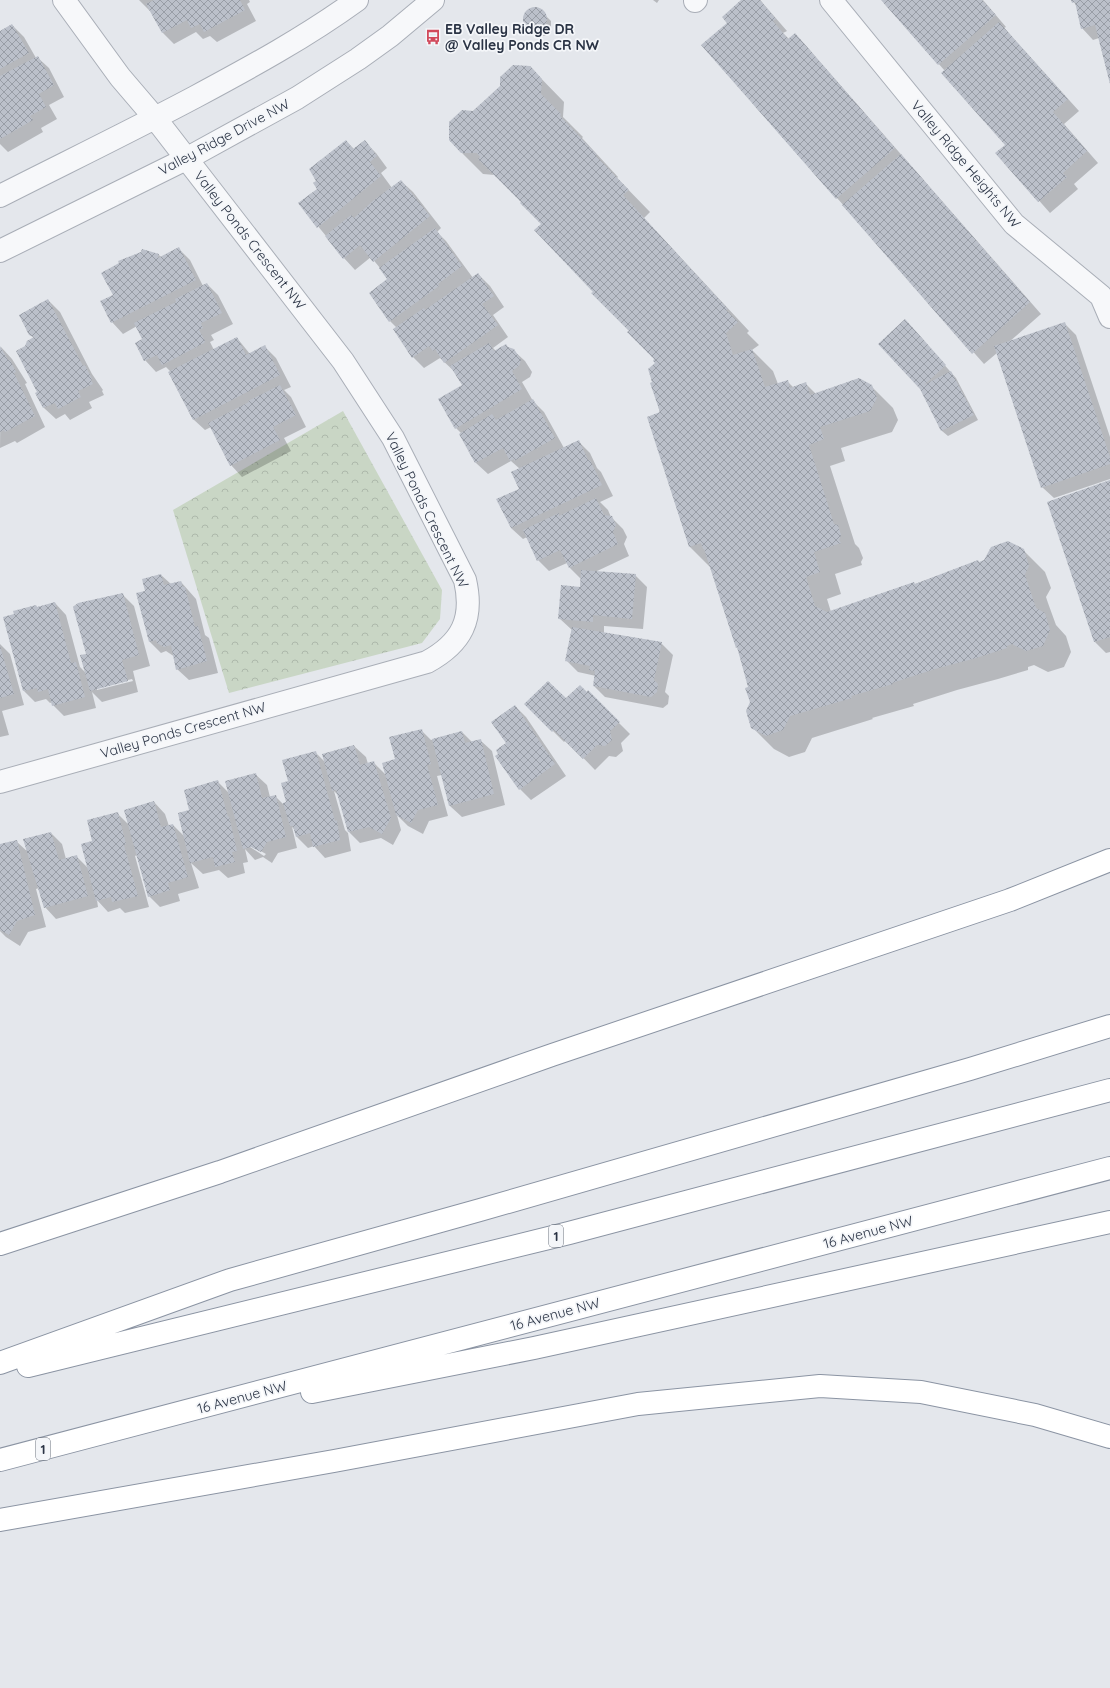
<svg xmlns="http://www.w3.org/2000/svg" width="1110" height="1688" font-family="Quicksand,sans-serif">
<defs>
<pattern id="park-crowns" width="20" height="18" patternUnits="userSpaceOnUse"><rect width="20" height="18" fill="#c9d6c5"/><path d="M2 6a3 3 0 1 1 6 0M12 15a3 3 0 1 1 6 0" fill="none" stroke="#adb8ab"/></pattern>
<pattern id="building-cross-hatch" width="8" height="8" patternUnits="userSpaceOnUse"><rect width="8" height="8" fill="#bbc0ca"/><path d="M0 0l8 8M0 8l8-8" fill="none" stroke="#989da6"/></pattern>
</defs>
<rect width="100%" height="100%" fill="#e4e7ec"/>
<path fill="url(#park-crowns)" d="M343,411l99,179 -2,29 -18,24 -193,50 -56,-183z"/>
<path fill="#0003" fill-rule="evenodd" d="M139,0h110l1,2 -3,2 9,17 -39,21 -7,-6 -7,3 -7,-7 -22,12 -11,-11 -12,-23 -1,1z
M653,0h6l-2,3z
M743,0h17l27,31 -4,2 6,6 17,7 235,268 -32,28 56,-18 11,11 34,102v42l-56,19 -12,-11 -45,-134 -13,11 -147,-166 -109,-175z
M882,0h101l23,27 -2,1 75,83 -15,13 34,39 -24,21 4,5 -28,24 -53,-60 9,-8 -61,-74z
M1072,0h38v80l-11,-42 -6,2 -11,-12 -5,-22z
M531,9h8l12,12v9l-6,6h-9l-11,-12v-9z
M12,25l12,12 12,21 1,-1 12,11 15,29 -15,8 8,14 -16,9 2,4 -35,20 -8,-8v-112z
M530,67l34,35 -1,15 20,20 -1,1 36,39 -1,1 33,34 -6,6 105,113 -2,2 12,12 -7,5 21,21 5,13 9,-3 6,6 12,-4 11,11 55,-8 22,22 5,12 -6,12 -51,16 4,13 -15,5 25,78 4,4 4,10 -2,4 1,3 -27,9 6,20 -14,5 4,13 84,-28 63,-23 2,2 43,-13 22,22 6,16 -5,9 2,6 8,22 10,11 5,16 -7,15 -16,5 -14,-7 -6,2v3l-30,9 -41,11 -44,14 1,2 -42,12 1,1 -61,19 -7,14 -16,5 -15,-8 -22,-22 -3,-40 -11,-38 -1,-2 -26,-79 -21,-21 -37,-164 3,-20 -1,-4 -61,-67 -52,-68 -20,-22 -27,-27 -12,-1 -22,-22 12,-40z
M346,141l8,8 10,-8 12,12 11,15 -6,5 11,15 9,-7 12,11 28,36 -4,4 9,9 27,37 5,-4 12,12 14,21 -11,8 15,22 -15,11 3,3 17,-1 12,11 7,11 -2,5 -8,5 11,19 11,11 20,36 15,-6 11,11 7,15 4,4 12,24 -13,6 8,8 3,7 12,12 4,8 -3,7 5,12 -34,16 40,3 12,12 -4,42 -39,-3v7l57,10 12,12 -8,37 4,4 -1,8 -5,4 -58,-11 -11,-11 2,-10 -18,-4 -11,-11 5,-31 -13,-12 21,-30 1,-9 -11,-11 -3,-5 -18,8 -11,-11 -11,-23 -4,2 -12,-11 9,-39v-20l-9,-8 -23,13 -12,-11 -16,-29 1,-1 -5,-5 7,-43 -7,-12 -16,-15 -16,10 -11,-11 -16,-29 -7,-7 -20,-28 19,-13 -9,-12 -9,-11 -16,13 -11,-12 -45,-55 20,-14z
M179,249l11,11 13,26 4,-2 11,11 15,29 -22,11 3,5 -4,2 4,8 23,-12 13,16 15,-7 11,11 15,29 -7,3 7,7 15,30 -22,11 7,13 -49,26 -11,-12 -20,-38 -6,3 -12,-11 -22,-47 -5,-5 -10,5 -11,-12 -1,-20 -7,-14 -14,8 -11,-12 2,-26 28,-46 17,5 2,2z
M48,300l12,12 32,62 11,16 -1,1 2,4 -15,7 3,6 -22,12 -5,-6 -9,5 -12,-11 -7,-14 1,-1 -12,-46 8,-9 -4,-3z
M910,326l46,52 22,42 -30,16 -6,-5 -21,-42z
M1,347l11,12 15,24 -2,1 20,43 -28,16 -2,-2 -15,7z
M1110,481v171l-4,1 -11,-11 -47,-139z
M161,575l10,9 10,-2 15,17 9,36 4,3 9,35 -29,7 -12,-11 -2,-12 -9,-6 -5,2 -11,-11 -4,-50z
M122,594l12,12 16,60 -17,5 5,21 -36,10 -10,-10 4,16 -32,8 -11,-11v-3l-3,1 -4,-4 -11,3 -11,-11 -19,-73 31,-12 2,2 17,-5 11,12 14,52 6,6 1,-18zM132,679l1,2 -36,9v-2z
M0,644l10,10 14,51 -22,6 7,24 -9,2z
M588,692l42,42 -9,9 2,8 -7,6 -7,-1 -14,14 -29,-30 -2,2 -38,-38 40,-4z
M515,706l11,11 40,59 -35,24 -11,-11 -20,-35 7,-11z
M421,730l10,10 31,-8 10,10 8,-2 12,11 13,54 -43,12 -12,-11 -8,-31 -5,1 11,40 -19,5 -6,13 -15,-8 -11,-11 4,15 -8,15 -12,-7 -21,5 -11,-11 -11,-37 -4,-4 11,39 3,3 3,18 -26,7 -11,-12 -6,2 -11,-11 -2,-7 -3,-3 5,21 -19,5 -6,10 -9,-6 -8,3 -10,-11 3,13 -5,1 2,10 -17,5 -9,-8 -16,4 -12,-11 8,25 -21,6 2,7 -20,6 -11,-11 -12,-41 -2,1 14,51 -24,6 -5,-5 -12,4 -11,-12 1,7 -42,12 -11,-12 -6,-19 -3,1 10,38 -18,5 -8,14 -14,-9 -6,-6v-86l16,-4 13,12 22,-20 11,11 4,15 10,-3 12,12 5,-26 24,-29 12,12 25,-23 11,12 4,12 4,-1 12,12 5,-26 28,-29 11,11 26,-19 12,11 3,12 5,-1 8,8 4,-1 2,-21 26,-30 10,10 29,-16 12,11 2,7 6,-1 12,12zM250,845l16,9 -2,2 -14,-9z"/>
<path fill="url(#building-cross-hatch)" d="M154,0h86l5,10 -41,22 -4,-8 -9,4 -4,-8 -25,13 -16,-29z
M741,0h19l16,19 -3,2 15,18 7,-6 100,115 -59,51 -135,-154 26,-22 -5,-6z
M881,0h101l14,15 -58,50z
M1071,0h39v84l-15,-59 -14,4 -6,-27 -3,1z
M523 19a12 12 0 1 1 24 0a12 12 0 1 1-24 0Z
M999,22l69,77 -15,13 34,39 -24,22 4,4 -29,25 -43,-49 10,-8 -64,-72z
M12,24l17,29 -29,16v-38z
M38,56l16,29 -15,9 7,13 -16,9 3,4 -33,19v-63z
M513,65l17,1 12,13 -1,15 20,20 -1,2 37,39 -1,1 33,34 -6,5 105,114 -2,1 12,12 -12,11 7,22 19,-6 13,38 23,-7 2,8 16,-6 4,13 49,-17 13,7 5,13 -7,13 -50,16 4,12 -15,6 25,79 4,1 3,10 -2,5 2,3 -27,9 6,20 -14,5 9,29 12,6 87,-30 1,2 63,-24 1,2 5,-2 7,-13 17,-6 16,8 5,17 -4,8 2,7 9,27 9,5 5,17 -7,16 -17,5 -14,-7 -5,2v2l-31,10 -41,11 -43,14 1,1 -42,12 1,2 -62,18 -7,14 -17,6 -15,-8 -5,-17 4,-9 -5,-14 3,-1 -11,-40 -1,1 -32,-99h-1l-2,-6 -12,4 -42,-130 13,-5 -10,-29 2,-1 -4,-13 7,-6 -2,-2 1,-2 -27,-27 2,-1 -38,-38 2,-1 -59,-62 7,-6 -21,-21 1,-1 -43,-43 2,-2 -3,-4h-16l-12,-13v-18l13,-12 11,1 27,-25v-9z
M346,140l7,9 12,-9 12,16 -7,6 11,14 -64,52 -19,-25 19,-14 -4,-6 3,-2 -7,-12z
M901,154l129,148 -58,52 -130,-149z
M401,180l29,36 -57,46 -13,-17 -17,14 -18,-23 26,-21 3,3 20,-18z
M435,228l27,38 -24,18 1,2 -50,36 -20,-29 18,-14 -8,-11z
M179,247l17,33 -85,43 -11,-22 13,-6 -12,-22 18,-10 -1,-2 23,-9 1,-3 17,5 -1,4z
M478,273l16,23 -12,8 16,21 -54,38 -9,-14 -2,2 -4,-5 -17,12 -19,-29 31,-21 1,2z
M207,283l15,30 -21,10 2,5 -4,2 6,11 -1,2 -42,22 -5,-10 -13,6 -9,-18 7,-4 -8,-16 42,-21 -1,-3z
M48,299l35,67 2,-1 7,14 -1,1 2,4 -15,7 3,6 -23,12 -3,-6 -12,5 -8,-15 2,-1 -21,-41 9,-5 2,-5 7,-4 -5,-2 -10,-20z
M905,319l41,46 -22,20 27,-14 23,44 -33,16 -21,-42 -42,-45z
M1065,322l45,135v7l-69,24 -47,-142z
M237,337l9,18 19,-10 15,30 -87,45 -25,-48z
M489,343l5,8 12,-7 2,3 6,2 7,11 -2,6 -7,5 10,18 -67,40 -17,-30 24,-14 -12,-19z
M0,346l8,14h2l6,12 -2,1 21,43 -30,16 -1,-2 -4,2z
M280,385l16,30 -23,12 7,13 -50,26 -22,-43 41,-21 -1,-1z
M533,399l22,39 -41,23v-2l-4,2 -7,-13 -28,15 -16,-29 33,-20 4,6z
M579,440l9,20h2l12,25 -91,43 -15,-29 23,-10 -8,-17z
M1110,480v157l-16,5 -47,-140z
M596,498l8,17 8,1 4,9 -3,7 5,12 -49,24 -9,-18 -23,11 -14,-31 36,-17v3z
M581,570l55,4 -4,45 -39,-4v7l-35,-3 3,-34 19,2z
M161,574l3,11 17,-4 2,6h2l10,40 3,-1 9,35 -31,9 -5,-25 -7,2 -7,-4 -1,-3 -7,2 -13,-49 9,-2 -3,-12z
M123,593l16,62 -17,5 6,21 -38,10 -10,-36 6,-1 -13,-47 5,-4z
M55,602l16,61 5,-1 9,35 -33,9 -4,-17 -10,3 -1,-4 -14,3 -20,-74 11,-3 -1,-3 23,-6 1,2z
M572,627l90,15 -8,38 4,4 -1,8 -6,5 -58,-11 2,-15 -6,-1 1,-4 -25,-5z
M0,646l14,48 -14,4z
M548,681l18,17 14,-13 7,7 1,-2 32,32 -10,9 2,9 -7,6 -8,-1 -14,14 -29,-29 -2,2 -28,-28z
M515,705l40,59 -36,26 -24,-34 3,-2 -2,-4 10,-7 -15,-21z
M422,729l9,35 -4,1 11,40 -20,5 -7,13 -15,-8 -14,-52 13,-4 -6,-22z
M462,731l3,12 16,-4 13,55 -45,12 -17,-67z
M354,745l6,20 14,-4 17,57 -9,16 -13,-7 -21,5 -12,-42 -4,1 -10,-37z
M316,751l19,70 2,-1 3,20 -27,7 -3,-14 -14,4 -3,-11h-3l-7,-23 3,-1 -5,-19 7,-2 -6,-21z
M256,773l6,25 14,-3 10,42 -19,5 -6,10 -10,-5 -8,2 -18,-68z
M218,780l10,37 1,-1 8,35 -5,1 3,10 -20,5 -2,-10 -23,6 -11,-45 -1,-5 11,-3 -5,-20z
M154,801l7,26 12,-3 15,53 -20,6 2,7 -22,7 -24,-87z
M118,812l8,32 -2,1 14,51 -26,6 -1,-5 -15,4 -15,-57 11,-3 -5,-21z
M51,832l8,28 18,-5 11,41 -44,12 -21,-69z
M17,840l18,75 -18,6 -8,14 -9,-5v-86z"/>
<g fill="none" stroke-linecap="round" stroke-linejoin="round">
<g stroke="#a9aeb7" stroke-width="24">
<path id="minor" d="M831,0l183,224 87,72 9,21
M695,1l1,-1
M0,196c65,-33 131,-65 195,-99 56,-30 111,-60 162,-97
M0,251l186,-92 111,-61 61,-39 32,-23 43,-36
M0,782l427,-120c35,-19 47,-43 38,-82l-72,-142 -50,-77 -188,-243 -35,-41 -56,-77"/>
</g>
<g stroke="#8b94a3" stroke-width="24">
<path id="highway" d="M0,1244l220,-72 332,-117 458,-155 100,-40
M0,1363l230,-83 250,-70 490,-141 140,-43
M28,1366l541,-133 541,-143
M312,1392l222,-44 576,-126
M0,1460l1110,-292
M0,1520l334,-59 304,-57 182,-18 101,6 114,23 75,22"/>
</g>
<use href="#minor" stroke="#f7f8fa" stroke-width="22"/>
<use href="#highway" stroke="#fff" stroke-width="22"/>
</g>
<defs>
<g id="bus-bare" transform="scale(1.2)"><path d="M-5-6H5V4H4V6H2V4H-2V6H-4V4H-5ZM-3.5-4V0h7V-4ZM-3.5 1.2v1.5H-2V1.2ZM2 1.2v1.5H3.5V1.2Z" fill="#d1495b" stroke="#f4f6f9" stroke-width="2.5" paint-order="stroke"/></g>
</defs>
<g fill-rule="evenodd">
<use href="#bus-bare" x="433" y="37"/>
</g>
<g text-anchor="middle" stroke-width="3.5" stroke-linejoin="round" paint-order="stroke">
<g fill="#f4f6f9" stroke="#676e7b" stroke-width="1">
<rect x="549" y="1225" width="14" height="22" rx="3"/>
<rect x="36" y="1438" width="14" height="22" rx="3"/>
</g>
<g font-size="13" font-weight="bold" fill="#2b3445">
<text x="556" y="1241">1</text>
<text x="43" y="1454">1</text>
</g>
<g font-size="14" font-weight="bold" fill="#2b3445" stroke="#f4f6f9" text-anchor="start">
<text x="445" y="34">EB Valley Ridge DR<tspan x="445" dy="16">@ Valley Ponds CR NW</tspan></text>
</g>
<g font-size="14" fill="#2b3445" stroke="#f4f6f9">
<text transform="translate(224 137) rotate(-28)" y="5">Valley Ridge Drive NW</text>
<text transform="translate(966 164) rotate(50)" y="5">Valley Ridge Heights NW</text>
<text transform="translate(250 240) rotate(52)" y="5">Valley Ponds Crescent NW</text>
<text transform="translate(427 510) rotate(64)" y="5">Valley Ponds Crescent NW</text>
<text transform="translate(183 730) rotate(-16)" y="5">Valley Ponds Crescent NW</text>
<text transform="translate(868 1232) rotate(-15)" y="5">16 Avenue NW</text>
<text transform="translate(555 1314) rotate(-15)" y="5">16 Avenue NW</text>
<text transform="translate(242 1397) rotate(-15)" y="5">16 Avenue NW</text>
</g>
</g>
</svg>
